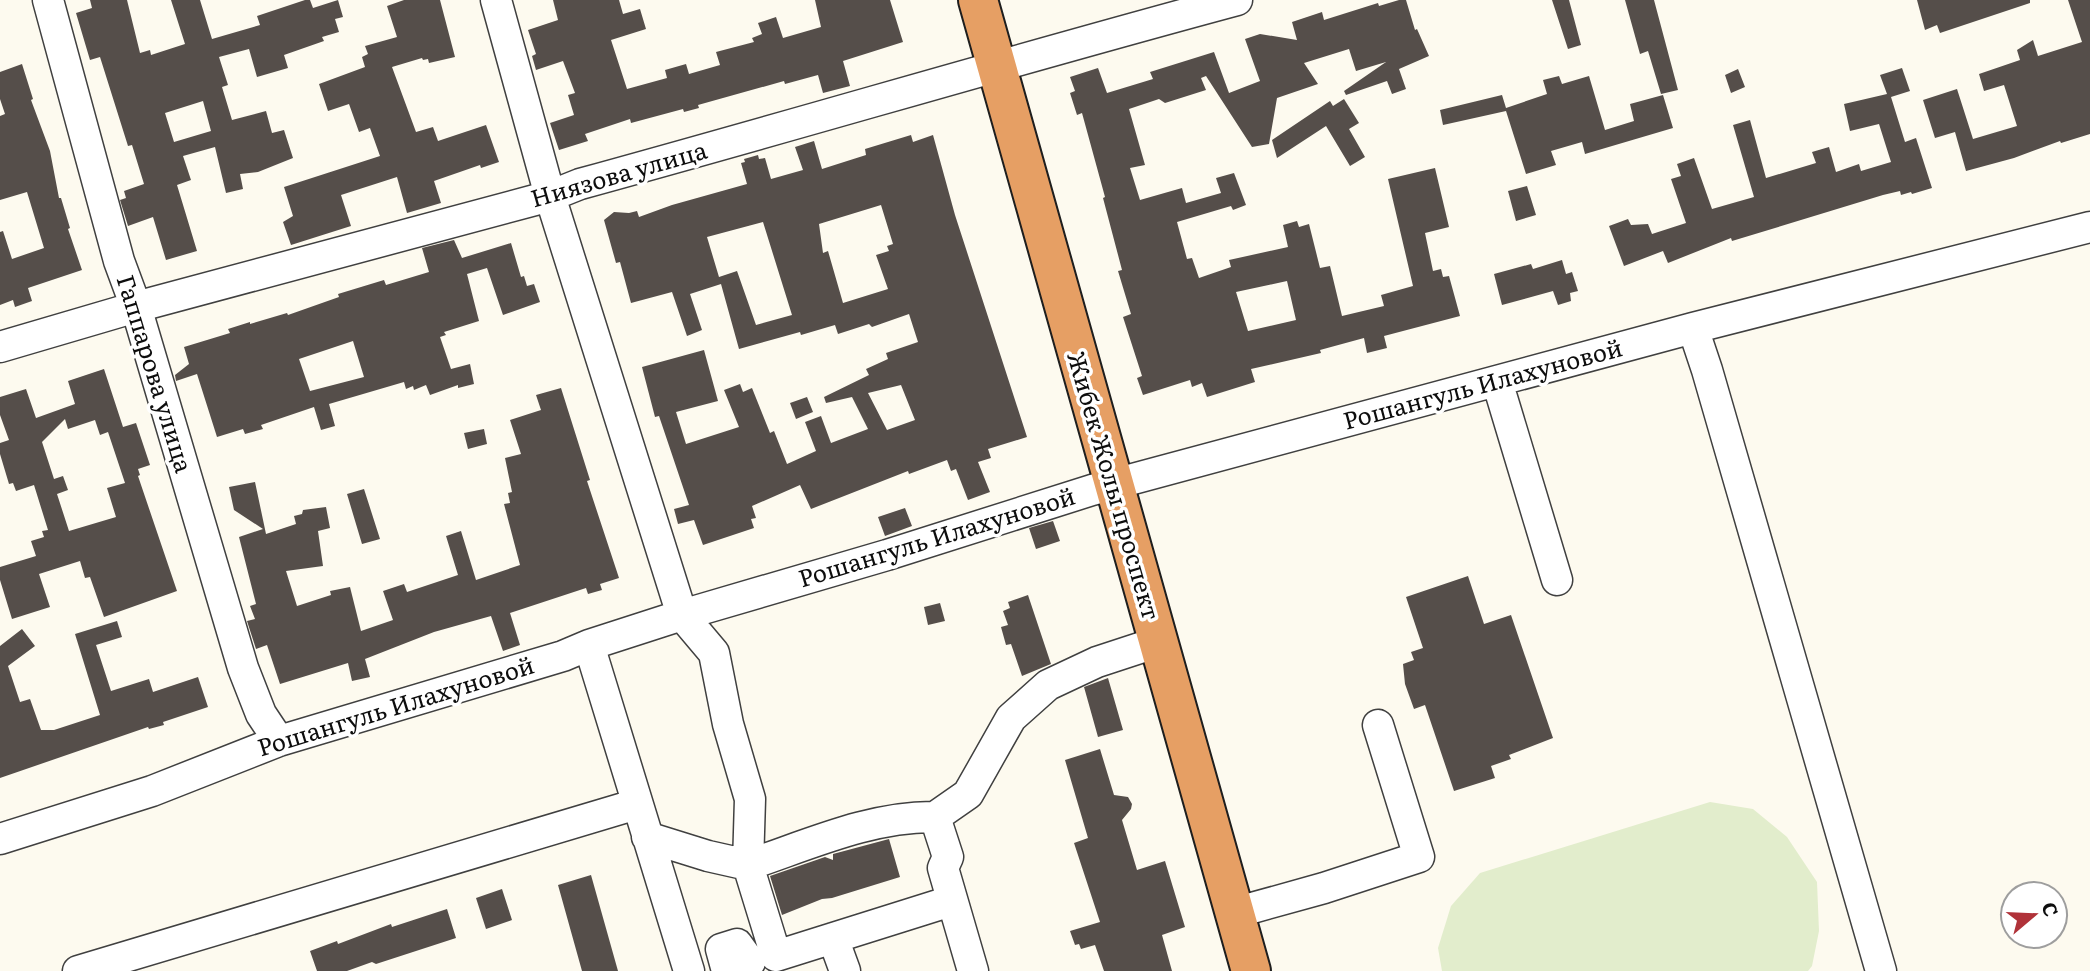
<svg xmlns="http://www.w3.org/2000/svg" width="2090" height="971" font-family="Literata,serif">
<rect width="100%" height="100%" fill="#fdfaef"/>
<path fill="#e2edcc" d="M1710,802l43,7 34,28 30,45 2,49 -7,35 -4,5h-366l-4,-23 13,-42 29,-33z"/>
<path fill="#554e4a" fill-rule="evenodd" d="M90,0h37l13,53 10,-3 1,5 34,-11 -14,-44h29l12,39 48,-14 -3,-9 48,-16h5l3,8 25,-8 5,17 -8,2 4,13 -17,5 2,4 -40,14 4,13 -31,9 -8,-28 -30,8 9,28 -6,2 10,33 34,-9 6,22 12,-3 9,28 -35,14 -18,2 3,15 -17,4 -11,-46 -32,9 8,24 -14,5 20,66 -31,9 -13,-43 -25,9 -8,-26 6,-2 -2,-7 20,-7 -12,-39 -4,1 -28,-89 -10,3 -14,-47 16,-5zM203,101l8,30 -37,11 -9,-29z
M404,0h36l15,57 -26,6 -1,-4 -5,1 -1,-2 -30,9 24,65 17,-5 5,14 48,-16 13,37 -18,6 -1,-3 -46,16 7,22 -34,10 -10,-36 -56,18 10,31 -60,19 -8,-23 10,-6 -9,-29 96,-31 -10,-28 -11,4 -10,-28 -21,7 -9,-27 46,-17 -3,-10 6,-3 -3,-8 32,-9 -10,-31z
M553,0h66l4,14 17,-5 6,20 -35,11 16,49 40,-11 -2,-8 21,-6 3,10 31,-9 -4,-13 38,-10 -2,-4 10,-4 -4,-11 18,-6 7,21 38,-11 -6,-27h75l13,42 -60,19 7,25 -27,7 -5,-18 -33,9 -1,-3 -86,24 1,3 -15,4 -1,-3 -52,14 -1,-4 -45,15 3,7 -29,9 -9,-27 24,-8 -6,-20 7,-2 -12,-32 -27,9 -4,-14 4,-2 -8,-24 30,-10z
M1399,0h7l9,30 2,-1 12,27 -30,13 7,20 -14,5 -5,-13 -41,14 -2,-4 42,-29 -30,9 -7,-22 -45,14 14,21 -41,14 -8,46 -17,3 -46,-71 -5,2 5,12 -41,13 -6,-4 -30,10 16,56 -15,3 10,32 42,-12 4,15 35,-10 -5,-15 18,-5 12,32 -13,5 -2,-4 -54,16 10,37 5,-1 7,20 32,-11 -2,-7 59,-13 -5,-22 14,-4 2,6 10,-3 11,44 10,-2 12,50 42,-10 -3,-11 32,-9 -25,-107 47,-11 14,59 -24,6 8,38 8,-2 2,8 6,-1 11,40 -76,20 3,12 -20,5 -3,-15 -44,12 1,3 -70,16 4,13 -48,15 -5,-14 -10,4 -2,-7 -47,15 -6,-17 5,-2 -19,-59 8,-3 -13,-43 4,-1 -19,-72 2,-1 -23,-84 -5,2 -7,-22 5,-2 -5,-14 28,-9 9,25 46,-14 -3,-7 64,-20 15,41 31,-12 -15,-42 15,-5 37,6 -5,-18 30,-10 2,8 54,-17 1,3zM1287,281l9,39 -48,11 -12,-39z
M1552,0h17l12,45 -13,4z
M1625,0h29l24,90 -17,4 -13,-43 -8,3z
M1917,0h113v3l-90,30 -3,-8 -12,5z
M2068,0h22v134l-29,9 -1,-2 -46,17 -48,13 -11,-39 -20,6 -12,-38 34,-11 16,50 44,-13 -13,-41 -20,6 -5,-17 41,-14 -3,-10 16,-10 5,16 44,-14z
M22,64l11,35 -2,1 19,51 9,47h2l9,30 -2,1 14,41 -54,18 4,13 -17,6 -2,-7 -13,5v-73l3,-1 9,28 32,-11 -17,-56 -27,8v-84l5,-2 -5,-15v-27z
M1902,68l8,23 -19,6 14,45 11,-4 16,50 -20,6 -1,-2 -10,3 -1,-4 -17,4 -151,46 -1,-3 -63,25 -5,-12 -39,15 -15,-40 19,-7 3,6 17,-1 4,10 34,-11 -15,-44 10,-3 -4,-12 17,-6 18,51 42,-12 -21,-72 17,-5 16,58 50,-15 -4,-11 17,-5 7,25 23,-8 2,7 30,-9 -12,-38 -29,7 -6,-27 43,-10 -7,-19z
M1738,69l7,18 -14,6 -6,-18z
M1559,76l3,8 27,-8 16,54 29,-9 -4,-17 33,-9 10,33 -88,26 -3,-12 -31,9 5,14 -30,9 -20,-63 -63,14 -3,-15 62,-15 4,13 41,-14 -4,-14z
M1344,99l15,24 -10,6 16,28 -15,9 -24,-40 -49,32 -5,-18 58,-39 3,5z
M911,135l2,7 20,-7 22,80 72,222 -39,12 3,9 -13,4 12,30 -22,8 -12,-31 -5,2 -4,-11 -38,14 -1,-3 -97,38 -11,-24 -48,21 4,12 -5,1 3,9 -51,17 -9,-25 -16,4 -4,-15 15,-4 -30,-89 -4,1 -13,-50 62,-17 14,51 -42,11 10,32 53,-17 -15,-37 16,-6 3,8 9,-4 18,45 4,-2 13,33 29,-13 -11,-29 16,-6 10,27 37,-14 -16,-32 -26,6 -2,-6 45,-22 -3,-6 22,-10 -2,-6 32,-11 -9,-28 -37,13 -3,-3 -31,10 -3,-9 -34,10 -1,-3 -61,17 -18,-65 -31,10 12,36 -15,6 -15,-44 -41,11 -11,-41 -4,1 -12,-43 10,-8 15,1 8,-2 2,6 33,-12 75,-21 -6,-21 4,-1 -1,-3 14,-4 1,4 6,-1 6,21 32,-9 -8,-23 19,-6 8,28 44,-14 -1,-6zM881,205l12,39 -6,2 2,5 -13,4 12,34 -45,14 -15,-52 -5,2 -4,-29zM763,222l29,93 -36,10 -19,-54 -18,6 -12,-40zM901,385l14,35 -28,10 -19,-37z
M1527,186l9,29 -20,6 -8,-30z
M454,240l8,18 49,-15 10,34 3,-1 3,10 7,-2 6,18 -37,13 -16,-47 -20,6 12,47 -35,11 2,3 -6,2 11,32 19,-5 4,20 -16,4v-3l-28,10 -4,-10 -12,5 -1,-4 -7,3 -2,-7 -75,22 6,22 -14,4 -7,-23 -53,18 2,4 -18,5 -2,-5 -26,8 -20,-63 -21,7 -1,-6 14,-11 -5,-17 46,-14 -2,-4 22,-7v2l37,-11 1,2 51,-18 -1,-3 46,-14 2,5 43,-13 -7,-24zM353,341l11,36 -54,14 -11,-32z
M1562,260l4,14 6,-2 6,19 -8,2 1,8 -13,4 -5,-14 -51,14 -8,-31 37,-10 2,5z
M104,369l19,58 13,-4 14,42 -12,4 2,6 -2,1 39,115 -73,26 -14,-40 -5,1 -5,-17 -41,13 11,33 -38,12 -12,-39v-13l36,-11 -5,-15 13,-4 -2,-6 6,-1 -14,-45 -18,6 -3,-8 -4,1 -9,-30v-11l9,-3 -9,-25v-18l26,-8 10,29 39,-14 -7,-23zM65,419l3,10 27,-9 5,15 8,-3 17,51 -18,5 9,29 -47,14 -12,-37 11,-4 -5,-14 -9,3 -12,-37z
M561,388l29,92 -3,1 32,97 -19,6 2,6 -14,4 -2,-6 -76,25 10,32 -17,6 -12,-35 -57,16 -69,27 5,18 -18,4 -4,-18 -68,21 -13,-39 -11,4 -9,-28 8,-2 -5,-13 6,-2 -17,-67 24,-8 -29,-19 -5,-23 26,-5 11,52 30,-10 -2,-8 8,-2 1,-4 23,-3 4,21 -12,3 5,35 -37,5 11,35 34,-11 -1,-4 20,-4 11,44 32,-11 -10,-29 21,-7 3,8 51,-17 -12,-39 15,-5 15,49 44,-15 -16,-61 6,-1 -2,-10 4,-1 -7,-34 16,-4 -11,-34 31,-10 -5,-15z
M807,397l6,15 -17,7 -6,-16z
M484,429l3,15 -19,5 -4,-16z
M364,489l16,50 -18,5 -15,-50z
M905,508l7,18 -27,10 -7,-19z
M1053,521l7,20 -24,8 -7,-21z
M1468,576l16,48 27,-9 42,123 -44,17 2,4 -20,7 4,12 -41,13 -29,-86 -11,4 -9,-25 -2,-20 11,-4 -3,-8 12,-4 -17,-51z
M1028,595l23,69 -29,12 -11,-32 -5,1 -5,-18 7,-2 -5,-14 7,-3 -2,-6z
M940,603l5,18 -17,4 -4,-18z
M117,621l5,16 -26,8 15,46 38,-12 4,13 45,-15 10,30 -45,15 1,3 -15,4 -1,-2 -148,51v-132l22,-17 13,17 -27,20 12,36 10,-3 11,31h13l46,-15 -25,-81z
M1108,678l15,52 -25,7 -14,-50z
M1100,749l14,46 14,2 4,7 -1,5 -9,11 15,50 28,-9 20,66 -23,8 10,36h-68l-9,-26 -14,4 -2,-5 -4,1 -5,-14 30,-9 -26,-79 14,-5 -23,-78z
M889,839l11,38 -68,21 -10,1 -40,16 -12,-39 55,-19 8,3v-6z
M591,875l27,96h-36l-24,-86z
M502,889l10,31 -26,9 -10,-31z
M447,909l9,29 -80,26 -4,-2 -25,9h-30l-7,-20 27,-10 1,3 53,-20 1,3z"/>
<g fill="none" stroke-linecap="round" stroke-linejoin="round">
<g stroke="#404040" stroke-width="33">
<path id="minor" d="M48,0l71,261 17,46 107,361 18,46 18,27
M496,0l54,196 132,419 32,38 14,71 22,75 -2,66 -40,-9 -61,-19
M1693,328l14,42 174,601
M0,347l136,-40 414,-111 30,-12c219,-60 437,-125 657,-184
M1497,381l60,199
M589,645l100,326
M935,817l33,-23 43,-76 37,-33 49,-23 61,-20
M0,839l152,-48 127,-50 284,-85 26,-11 93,-30 205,-60 205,-65 601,-162 397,-101
M951,901l-175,55 -28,-91c60,-20 123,-49 187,-48l13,40 -5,11 30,103
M1234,913l90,-25 95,-31 -41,-132
M833,938l12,33
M78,971l559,-167
M727,971l-6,-22 16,-5 13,18"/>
</g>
<g stroke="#1e1e1e" stroke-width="42">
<path id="highway" d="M978,0l273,971"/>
</g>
<use href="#minor" stroke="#fff" stroke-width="30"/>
<use href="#highway" stroke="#e69f64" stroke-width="38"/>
</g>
<g text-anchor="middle" stroke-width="7" stroke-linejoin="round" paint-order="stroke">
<g font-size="24" fill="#0d0d0d" stroke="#fff">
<text transform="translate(619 175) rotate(-16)" y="8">Ниязова улица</text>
<text transform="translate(154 374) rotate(73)" y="8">Гаппарова улица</text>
<text transform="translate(1483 385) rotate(-15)" y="8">Рошангуль Илахуновой</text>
<text transform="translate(1113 486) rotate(74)" y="8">Жибек Жолы проспект</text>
<text transform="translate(937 538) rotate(-17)" y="8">Рошангуль Илахуновой</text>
<text transform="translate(396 707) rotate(-17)" y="8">Рошангуль Илахуновой</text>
</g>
</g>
<g transform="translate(2034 915) rotate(71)"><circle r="33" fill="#ffffff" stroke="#9e9e9e" stroke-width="2"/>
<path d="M0-5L12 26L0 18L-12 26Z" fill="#b03239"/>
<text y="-10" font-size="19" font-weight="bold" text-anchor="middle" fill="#0d0d0d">С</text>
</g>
</svg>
